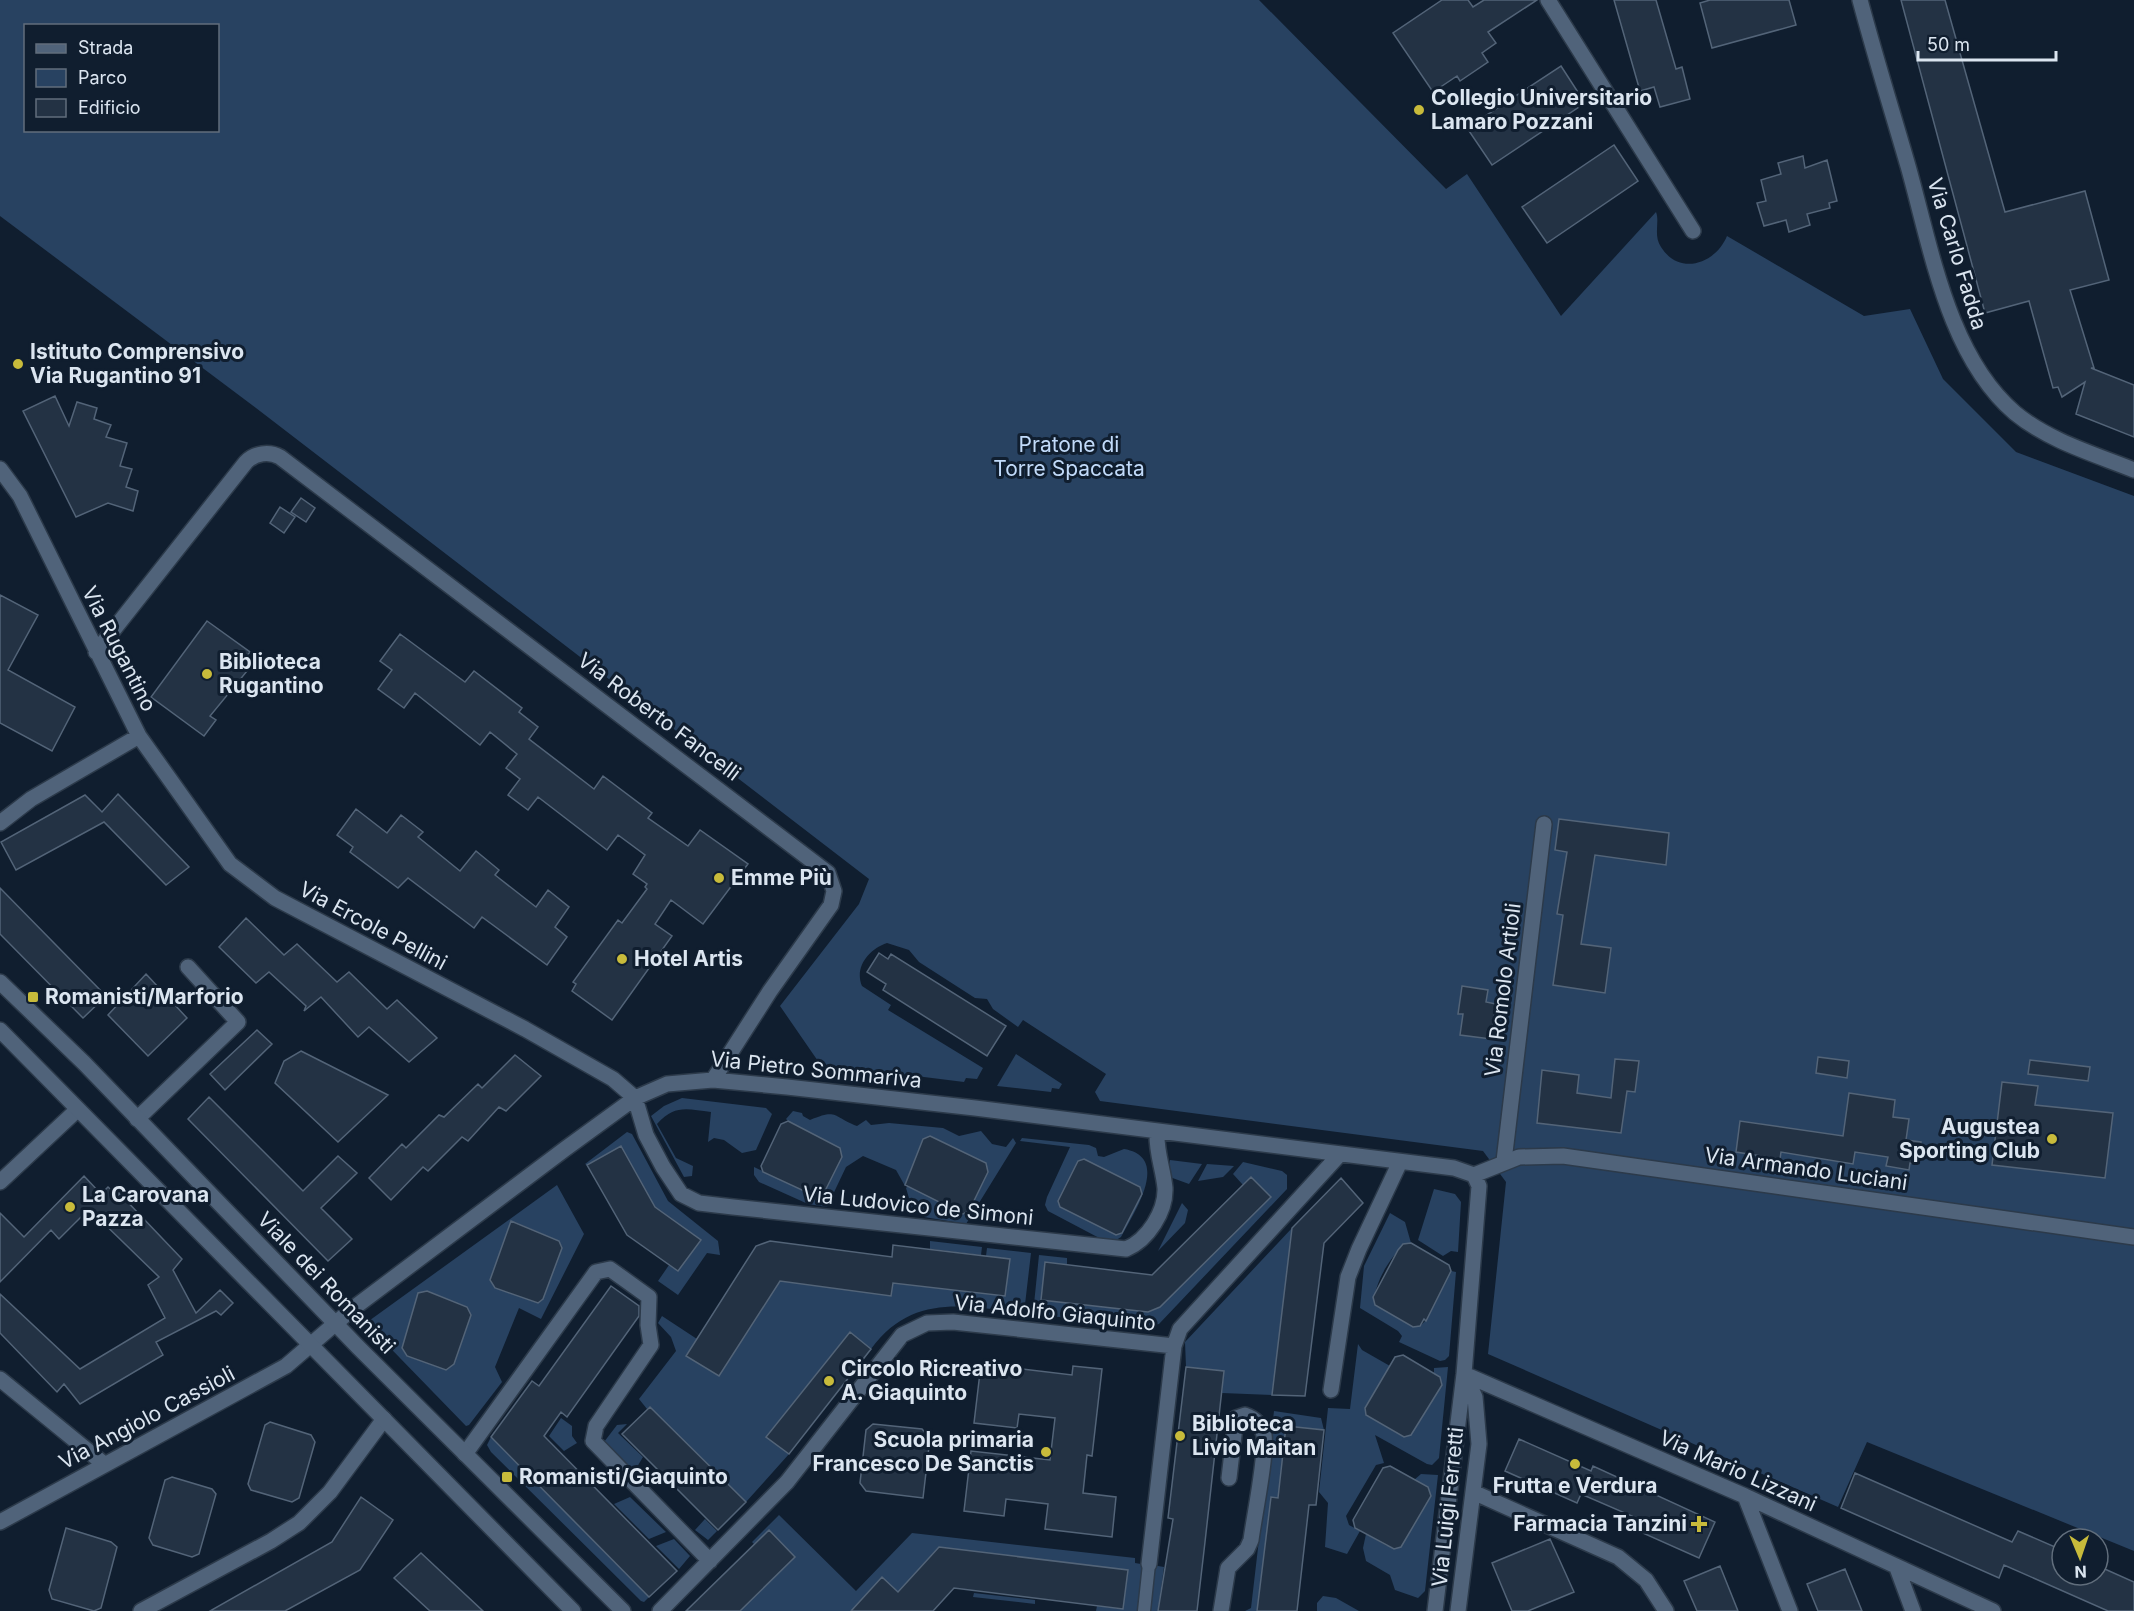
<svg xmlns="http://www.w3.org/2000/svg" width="2134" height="1611" font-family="Inter,sans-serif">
<rect width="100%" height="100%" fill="#101e2f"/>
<path fill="#284261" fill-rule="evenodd" d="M0,0h1259l187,189 21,-15 94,142 95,-104c4,10 -3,23 5,35 19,30 55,16 66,-11l137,80 46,-7 33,70 73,73 118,44v1055l-267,-109 -29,65 -350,-153 18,-172 -23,-31 -383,-50 -5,-9 11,-18 -83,-54 -5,7 -25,-18 -6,-10 -12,-1 -56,-36 -10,-12 -22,-7c-18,6 -33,24 -25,43l29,19 -3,5 95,58 -6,11 -11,-1 -2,4 -144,-18 -40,-58 79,-102 10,-25 -613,-471 -256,-192zM26,26h192v104h-192z
M1016,1054l46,30 -3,5 -7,-1 -1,4 -54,-6z
M682,1098l84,10 6,6 -16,36 -14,3 -18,-13 -10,-2 -6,4 3,-30c-24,-3 -36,-8 -54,12l19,34 17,8 -1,10 -8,1 -33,-61 13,-10z
M793,1111l9,2 1,3 7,4c28,-12 23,-3 47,6l9,-6 5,5 18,-2 54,5 16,8 22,-5 11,13 14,3 7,-9 3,5 -50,81 -42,-7 -11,-5 -7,-24 2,-2 54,27 7,-2 19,-39 -65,-33 -18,47 -9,-16 -33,-14 -17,11 -19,40 -19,-3 -49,-22 -5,-7v-8l63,30 6,-2 19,-38 -2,-9 -52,-27 -2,-2z
M627,1132l5,2 36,67 50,40 2,14 -13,-2 -29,42 -20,-14 11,-16 9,6 22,-32 -115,-75z
M1022,1138l67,7 7,3 2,8 6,1 20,-8c48,8 9,65 -3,88l-8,5 -10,-2 -55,-29 -3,-6 2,-8 23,-50 -50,-6zM1084,1159l56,28 2,7 -20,39 -6,2 -56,-28 -2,-6 20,-40z
M1170,1160l32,4 -13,20 -22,-8z
M1243,1162l39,9 5,4v14l-128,135 -12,3 -114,-13 6,-59 28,3v7l-22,-2 -4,37 107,12 12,-5 110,-110 -19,-19 -8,7 -10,-11z
M1207,1164l27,2 -11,11 -25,4z
M557,1185l27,49 -43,85 -22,-11 -24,59 7,15 -33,43 -3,1 -100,-103zM515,1222l44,19 3,6 -19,52 -5,4 -43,-15 -5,-8 20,-55zM427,1291l40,16 4,8 -17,49 -8,6 -39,-14 -5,-8 16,-55z
M1434,1189l21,5 6,8 -3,50 -7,-1 -8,5 -25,-16z
M1182,1203l6,7 -3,13 -27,28z
M1390,1213l15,9 6,21c-17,3 -41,47 -36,62l38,22 7,-1 6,-6 25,-49 5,1 -7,84 -4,4 -5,1 -41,-19 3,-6 -4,-5 -38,-23 4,-42z
M1292,1228l-20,167 -50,-2 2,-22 -38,-4 -1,-25z
M930,1241l52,6 -1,8 -51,-6z
M987,1248l44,5 -7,60c-59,-7 -112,-20 -153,36l-21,-17 -83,104 22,18 -43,48 -96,-95 -3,2 -8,-10 37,-48 -5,-14 -13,-14 4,-7 35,23 -10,17 32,20 61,-95 111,14 2,-12 112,13 5,-37 -24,-3z
M1358,1344l4,6 28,16 -25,42 1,7 38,22 7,-2 31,-50 -2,-8 -6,-3v-6l14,-1 -9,91 -7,7 -5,-1 -52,-29 9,28 -8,2 -30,51 3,9 11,6 -13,23 -22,-7 3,-44 -9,-11 9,-84 22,1z
M1274,1411l47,7 3,12 -38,-4 -8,72h-7l-14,113h-12l6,-3z
M561,1418l11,8v10l5,7 -13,8 -15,-15z
M627,1424l-9,9 25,24 -9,15 -30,-30 13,-17z
M491,1437l158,160 -5,5 -3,-1 -150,-149 -4,-7z
M1421,1474l17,1 -13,116 -7,7 -23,-8 -5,-15 -24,-14 -3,-13 3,-14 21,12 7,-3 20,-63z
M630,1497l36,35 -17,7 -35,-35z
M779,1515l77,76 56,-58 223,25v5l12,2 -5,46h-46l1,-5 26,3 4,-39 -188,-23 -41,45 -16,-14 -31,33h-111l55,-54 -26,-27 -15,14 -2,-2z
M705,1519l12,12 -9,9 -13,-10z
M674,1539l16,17 -11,13 -23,-23z
M1152,1565l12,2 -6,44h-11z
M974,1593l61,7v4l-62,-7z
M1323,1596l13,2 23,13h-42v-8z"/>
<path fill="#233244" stroke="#536478" stroke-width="1.5" d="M1442,0h26l5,7 11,-7h53l-49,32 8,11 -14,10 6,9 -28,19 -3,-5 -24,16 -40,-59z
M1614,0h42l20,69 6,-2 8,32 -30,8 -6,-20 -14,4z
M1710,0h79l7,25 -84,23 -12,-45z
M1901,0h44l60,212 80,-21 24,89 -39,10 24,78h-3l43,17v52l-58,-23 9,-32 -23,15 -4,-10 -5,1 -24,-87 -44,12z
M1561,66l24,37 -93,62 -25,-37z
M1614,145l24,36 -91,62 -25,-36z
M1803,156l2,12 22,-8 10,41 -8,2 1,5 -23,6 3,11 -21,7 -3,-12 -22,6 -7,-23 9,-2 -5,-21 20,-6 -3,-11z
M55,396l14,30 8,-24 20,6 -3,11 17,6 -5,12 21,6 -7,23 12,3 -6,18 12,4 -5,20 -25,-8 -32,14 -53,-106z
M301,498l14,10 -9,14 -15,-10z
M280,507l15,10 -11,16 -14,-10z
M0,595l38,20 -30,55 67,37 -23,44 -52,-28z
M207,621l43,31 -6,7 8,6 -42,51 6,4 -12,16 -53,-39z
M400,634l65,48 9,-11 48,37 -3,4 19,15 -9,12 65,50 9,-13 49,37 -4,5 40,28 12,-16 48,34 -45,60 -32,-24 -16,24 17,12 -60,84 -40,-29 4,-7 -3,-2 45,-62 4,3 25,-34 -2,-2 2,-3 -14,-10 12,-19 -27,-20 -11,15 -69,-53 -10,13 -20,-15 12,-16 -14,-11 11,-14 -27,-22 -10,13 -65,-52 -11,15 -26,-19 14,-19 -12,-9z
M118,794l71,73 -23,18 -62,-63 -88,48 -15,-28 84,-47 17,17z
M356,809l31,24 14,-18 22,17 -5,5 42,34 16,-20 23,19 -4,5 41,32 12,-17 21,17 -14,20 12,10 -20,28 -65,-48 -8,11 -66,-50 -10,10 -48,-36 3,-5 -16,-12z
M1559,819l110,14 -3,32 -71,-10 -14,89 30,4 -6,45 -52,-8 10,-70 -6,-1 10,-62 -12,-2z
M0,888l106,108 -23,22 -83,-84z
M246,918l38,37 13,-11 40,38 12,-10 38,37 10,-9 40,38 -28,24 -40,-35 -11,10 -37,-40 -17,14 2,-5 -37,-34 -13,11 -37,-36z
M879,953l9,6 3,-5 115,72 -19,30 -104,-66 3,-6 -19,-12z
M146,974l41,44 -39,38 -40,-41z
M1462,986l26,4 -2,12 10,2 -5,35 -31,-4 3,-21h-5z
M257,1030l15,14 -47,46 -15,-16z
M301,1051l87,44 -50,47 -63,-59 9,-22z
M515,1055l26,21 -35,35 -7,-4 -31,34 -6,-4 -34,34 -5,-4 -32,33 -22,-22 33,-34 4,4 33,-33 5,2 34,-33 4,4z
M1818,1057l31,4 -2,17 -31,-5z
M1615,1059l24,2 -4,31 -8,-1 -6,42 -84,-10 5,-53 37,5 -2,18 34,5z
M2030,1060l60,7 -2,14 -60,-7z
M2002,1082l36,4 -3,19 78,8 -8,65 -113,-13z
M1849,1093l46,7 -2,17 16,2 -3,21 15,2 -3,22 -8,-1 -1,7 -23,-4 2,-9 -33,-5 -2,12 -72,-12 -1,7 -44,-7 4,-31 103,15z
M209,1097l94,94 35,-35 19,17 -36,35 31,31 -24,22 -140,-142z
M788,1121l52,27 2,9 -19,38 -6,2 -54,-25 -2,-6 20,-42z
M930,1136l56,27 2,9 -19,39 -6,3 -58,-29 18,-46z
M621,1146l34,61 46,33 -23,31 -51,-36 -40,-70z
M1084,1159l56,28 2,7 -20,39 -6,2 -56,-28 -2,-6 20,-40z
M84,1176l17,18 7,-7 10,9 1,-3 63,66 -9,11 23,43 24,-23 13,13 -12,12 -5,-4 -60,31 7,13 -83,49 -16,-20 -7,8 -57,-59v-39l80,75 85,-51 -17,-33 11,-8 -70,-68 -30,30 -8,-9 -51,52v-69l24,24z
M1251,1177l20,20 -111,110 -12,5 -107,-12 4,-38 107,13z
M1341,1178l22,25 -39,40 -19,153 -33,-1 20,-167z
M511,1221l48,20 3,7 -19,51 -5,4 -43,-15 -5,-8z
M770,1241l122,16 1,-12 117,14 -5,37 -112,-13 -2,13 -111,-15 -61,95 -33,-20 70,-110z
M1411,1243l38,22 2,6 -25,50 -2,-2 -4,7 -7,1 -38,-22 -2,-8 25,-47 5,-6z
M611,1286l28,20v10l-72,101 -6,-5 -17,24 133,135 -28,26 -158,-160 41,-56 7,5z
M427,1291l40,16 4,8 -17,49 -8,6 -39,-14 -5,-8 16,-55z
M850,1332l21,17 -82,105 -23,-17z
M1403,1355l37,22 2,8 -31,50 -7,2 -38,-22 -1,-7 30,-51z
M981,1364l91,11 1,-9 29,3 -10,87 -5,-1 -4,38 33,4 -4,40 -67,-8 3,-25 -42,-5 -2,17 -40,-5 7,-60 79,9 5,-42 -36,-4 -2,14 -43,-5z
M1186,1367l38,4 -19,171 -8,69h-39l15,-92 -5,-1z
M650,1407l96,95 -28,28 -96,-96z
M270,1422l41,13 4,7 -16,56 -7,4 -41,-12 -3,-6 17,-59z
M873,1424l49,5 8,9 -7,60 -57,-7 -6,-8 6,-53z
M1286,1426l38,4 -8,75h-7l-12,106h-40l14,-114 7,1z
M1519,1439l72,32 2,-5 122,56 -16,36 -72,-32 5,-10 -51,-22 -4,9 -72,-32z
M1390,1466l38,21 3,9 -30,51 -7,2 -39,-21 -2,-8 30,-52z
M1855,1473l157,69 6,-11 44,19v25h36v-9l36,16v29h-26l-104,-46 -5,13 -158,-70z
M172,1477l40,12 4,5 -17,60 -7,3 -39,-12 -4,-7 16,-58z
M361,1497l32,23 -33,50 -75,41h-75l122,-69z
M66,1528l45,14 6,5 -16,61 -7,3 -42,-12 -3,-9z
M769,1530l26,27 -55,54h-54z
M1550,1539l24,53 -46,19h-16l-20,-48z
M939,1547l189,23 -5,39 -169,-21 -21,23h-82l31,-34 16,15z
M421,1553l62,58h-53l-36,-33z
M1720,1566l18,45h-41l-13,-30z
M1845,1569l17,42h-44l-11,-27z"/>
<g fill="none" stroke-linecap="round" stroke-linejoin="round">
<g stroke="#2c3a4a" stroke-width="15">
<path id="pedestrian" d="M1144,1611l5,-47"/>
</g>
<g stroke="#2c3a4a" stroke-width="18">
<path id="minor" d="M1548,0l145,231
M1860,0c15,56 32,111 48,166 23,81 40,190 107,247 34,28 79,41 119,57
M0,469l20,27 119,240 91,128 45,34 250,131 88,50 22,19 11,37 17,32 18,27 18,9 34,4 393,42c22,-9 40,-38 39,-61 -2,-20 -9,-36 -8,-56
M96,652l150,-190c9,-9 23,-11 34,-5l548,416 6,18 -3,14 -61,86 -57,89
M0,823l31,-24 108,-63
M137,1119l101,-97 -50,-55
M1504,1161l40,-337
M1474,1175l45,-18 44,-1 571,81
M0,1182l77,-72
M1464,1374l281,122 248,115
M0,1379l104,85
M1331,1390l17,-113 11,-28 41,-87
M465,1454l131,-182 14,-3 39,28 -1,28 3,20 -55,81 -3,15 117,120
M1473,1492l145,65 28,23 20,31
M1745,1496l45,115
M0,1522l286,-156 65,-56 214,-161 70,-51 32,-14 46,-4 74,7 188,21 479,60 20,7
M1149,1564l25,-218
M1897,1568l16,43
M141,1611l130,-70 28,-18 31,-31 54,-73
M660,1611l127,-129 115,-147 25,-12 26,-1 221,24 6,-17 160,-175
M1221,1611l7,-43 19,-19 4,-9c3,-23 16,-86 13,-105 -2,-10 -10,-17 -19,-20l-9,3 -7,60
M1435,1611l29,-237 15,-188 -5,-11
M1458,1611l21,-167 -4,-47 -10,-22"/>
</g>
<g stroke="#2c3a4a" stroke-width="18">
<path id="tertiary" d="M0,982l84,81 274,284 265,264
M0,1030l573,581"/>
</g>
<use href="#pedestrian" stroke="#50637a" stroke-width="12"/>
<use href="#minor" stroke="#50637a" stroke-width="15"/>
<use href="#tertiary" stroke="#50637a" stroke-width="15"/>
</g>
<g fill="#c8bb3b" stroke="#101e2f" stroke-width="2">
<circle cx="1419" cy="110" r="6"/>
<circle cx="18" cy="364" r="6"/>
<circle cx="207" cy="674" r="6"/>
<circle cx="719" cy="878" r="6"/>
<circle cx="622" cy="959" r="6"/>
<rect x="27" y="991" width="12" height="12" rx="3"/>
<circle cx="2052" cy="1139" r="6"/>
<circle cx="70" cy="1207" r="6"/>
<circle cx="829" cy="1381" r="6"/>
<circle cx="1180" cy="1436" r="6"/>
<circle cx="1046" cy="1452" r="6"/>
<circle cx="1575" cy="1464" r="6"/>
<rect x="501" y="1471" width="12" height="12" rx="3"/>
<path d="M1696 1515h6v6h6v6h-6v6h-6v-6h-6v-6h6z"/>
</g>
<g text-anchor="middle" stroke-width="6" stroke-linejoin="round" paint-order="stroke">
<g font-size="21" font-weight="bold" fill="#dbe5f0" stroke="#101e2f" text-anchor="start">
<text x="1431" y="105">Collegio Universitario<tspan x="1431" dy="24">Lamaro Pozzani</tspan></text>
<text x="30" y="359">Istituto Comprensivo<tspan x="30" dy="24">Via Rugantino 91</tspan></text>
<text x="219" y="669">Biblioteca<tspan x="219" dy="24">Rugantino</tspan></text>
<text x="731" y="885">Emme Più</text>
<text x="634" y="966">Hotel Artis</text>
<text x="45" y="1004">Romanisti/Marforio</text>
<text x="2040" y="1134" text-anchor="end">Augustea<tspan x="2040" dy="24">Sporting Club</tspan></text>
<text x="82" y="1202">La Carovana<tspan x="82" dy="24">Pazza</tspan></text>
<text x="841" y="1376">Circolo Ricreativo<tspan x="841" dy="24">A. Giaquinto</tspan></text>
<text x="1192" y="1431">Biblioteca<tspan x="1192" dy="24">Livio Maitan</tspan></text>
<text x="1034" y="1447" text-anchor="end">Scuola primaria<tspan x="1034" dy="24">Francesco De Sanctis</tspan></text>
<text x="519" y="1484">Romanisti/Giaquinto</text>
<text x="1575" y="1493" text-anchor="middle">Frutta e Verdura</text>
<text x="1687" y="1531" text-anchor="end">Farmacia Tanzini</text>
</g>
<g font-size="21" fill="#dbe5f0" stroke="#101e2f">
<text transform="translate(1957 254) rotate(73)" y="7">Via Carlo Fadda</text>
<text transform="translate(119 649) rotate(63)" y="7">Via Rugantino</text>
<text transform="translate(659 717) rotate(37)" y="7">Via Roberto Fancelli</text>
<text transform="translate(373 926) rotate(28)" y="7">Via Ercole Pellini</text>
<text transform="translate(1503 990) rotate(-83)" y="7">Via Romolo Artioli</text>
<text transform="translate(816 1070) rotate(6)" y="7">Via Pietro Sommariva</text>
<text transform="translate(1806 1169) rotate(8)" y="7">Via Armando Luciani</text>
<text transform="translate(918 1206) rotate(6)" y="7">Via Ludovico de Simoni</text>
<text transform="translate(326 1283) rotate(46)" y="7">Viale dei Romanisti</text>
<text transform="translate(1055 1313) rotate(6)" y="7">Via Adolfo Giaquinto</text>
<text transform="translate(147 1418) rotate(-28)" y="7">Via Angiolo Cassioli</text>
<text transform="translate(1738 1471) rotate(24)" y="7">Via Mario Lizzani</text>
<text transform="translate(1448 1507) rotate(-84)" y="7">Via Luigi Ferretti</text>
</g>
<g font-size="21" fill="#c1daf9" stroke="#101e2f">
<text x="1069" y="452">Pratone di<tspan x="1069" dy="24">Torre Spaccata</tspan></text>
</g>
</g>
<rect x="24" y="24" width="195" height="108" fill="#101e2f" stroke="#616e7c" stroke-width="1.5"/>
<rect x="36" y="44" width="30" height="9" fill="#50637a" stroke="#616e7c" stroke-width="1.5"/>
<text x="78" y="54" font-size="18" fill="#dbe5f0">Strada</text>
<rect x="36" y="69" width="30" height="18" fill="#284261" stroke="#616e7c" stroke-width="1.5"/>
<text x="78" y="84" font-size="18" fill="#dbe5f0">Parco</text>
<rect x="36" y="99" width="30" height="18" fill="#233244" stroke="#616e7c" stroke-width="1.5"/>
<text x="78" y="114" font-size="18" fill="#dbe5f0">Edificio</text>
<g transform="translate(2080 1557) rotate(178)"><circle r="28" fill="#101e2f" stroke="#616e7c" stroke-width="1.5"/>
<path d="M0-4.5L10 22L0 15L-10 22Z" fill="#c8bb3b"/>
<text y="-9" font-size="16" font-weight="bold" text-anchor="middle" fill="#dbe5f0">N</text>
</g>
<path d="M1918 51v9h138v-9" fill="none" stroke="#dbe5f0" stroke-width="3"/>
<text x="1927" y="51" font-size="18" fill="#dbe5f0" stroke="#101e2f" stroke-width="4.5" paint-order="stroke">50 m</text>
</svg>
